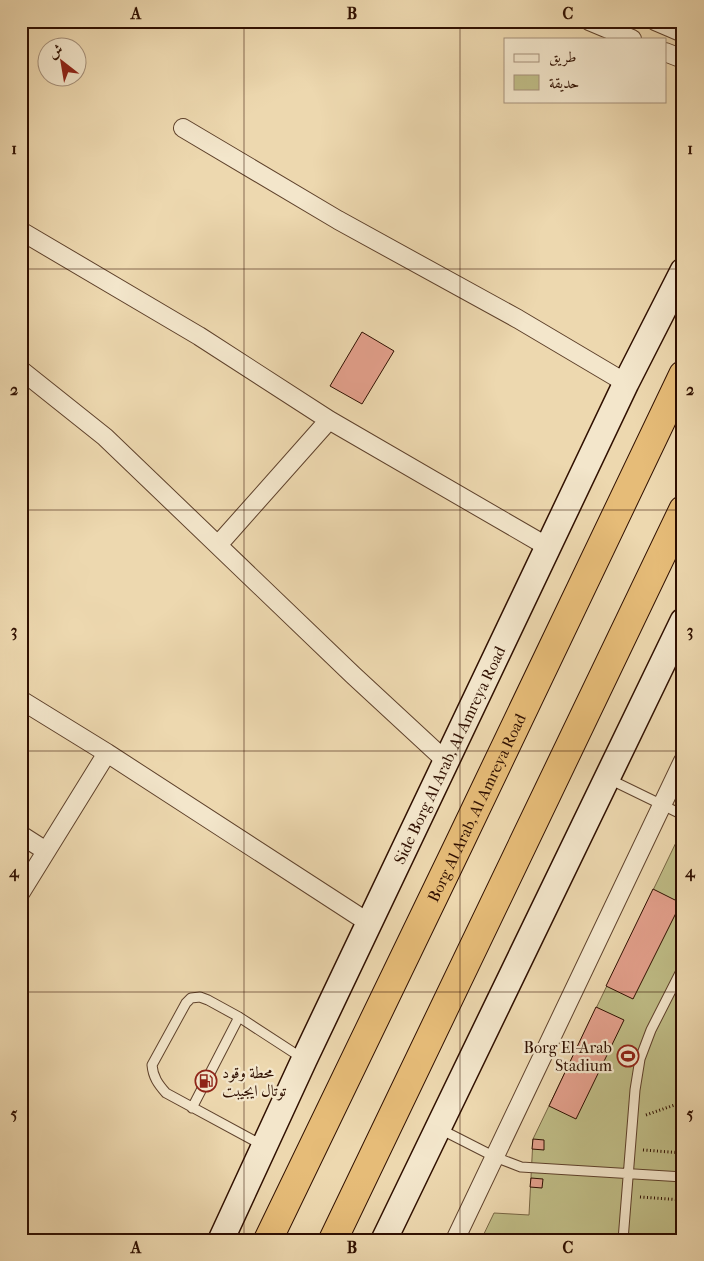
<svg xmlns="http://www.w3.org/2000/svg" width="704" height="1261" font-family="'IM FELL French Canon',Amiri,serif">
<rect width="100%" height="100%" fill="#edd8af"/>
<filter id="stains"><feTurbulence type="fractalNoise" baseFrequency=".004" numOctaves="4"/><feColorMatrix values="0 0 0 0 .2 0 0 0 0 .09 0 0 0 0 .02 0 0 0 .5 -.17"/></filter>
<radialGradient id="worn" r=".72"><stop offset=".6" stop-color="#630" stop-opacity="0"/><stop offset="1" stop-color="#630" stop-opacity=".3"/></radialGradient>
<path fill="#bfbc86" stroke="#786644" d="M683,828v412h-202l13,-27 35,2 4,-76z"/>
<path fill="#e3a08c" stroke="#301001" d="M362,332l32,19 -32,53 -32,-18z
M653,889l28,14 -48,96 -27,-13z
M596,1007l28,13 -48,99 -27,-13z
M533,1139l11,1v10l-12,-1z
M531,1178l12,1 -1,9 -12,-1z"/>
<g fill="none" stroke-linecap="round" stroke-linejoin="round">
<g stroke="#5f422c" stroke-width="11">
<path id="lane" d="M609,779l74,36
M192,1108l47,-91
M440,1129l55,28 26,10 162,10
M262,1145l-96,-52c-8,-9 -13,-16 -14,-28l34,-62 5,-5 9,-1 8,3 31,17 63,41
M623,1240l12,-150 5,-31 11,-29 32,-63"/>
</g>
<g stroke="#5f422c" stroke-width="20">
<path id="street" d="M589,21l43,18
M655,21l28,12
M665,52l18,7
M183,128l155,92 180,99 108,64
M21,231l178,105 130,84 219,127
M21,370l84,67 248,238 93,86
M218,545l111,-125
M21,700l86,53 262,170
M21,835l25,16
M21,892l86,-139
M455,1240l228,-479"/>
</g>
<g stroke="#301001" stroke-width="28">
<g id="secondary">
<path id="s1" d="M221,1240l83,-180 322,-677 57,-112"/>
<path d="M384,1240l299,-619"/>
</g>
</g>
<g stroke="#301001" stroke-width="30">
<g id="highway">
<path id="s2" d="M268,1240l191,-396 224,-469"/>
<path d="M333,1240l350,-730"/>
</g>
</g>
<path stroke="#301001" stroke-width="3" stroke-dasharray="1 2.5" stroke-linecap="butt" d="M646,1115l37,-13
M643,1150l40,3
M640,1197l43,3"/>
<use href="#lane" stroke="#f3e6cb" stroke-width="9"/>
<use href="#street" stroke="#f3e6cb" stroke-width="18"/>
<use href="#secondary" stroke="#f3e6cb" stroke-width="25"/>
<use href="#highway" stroke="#e6bc78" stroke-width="28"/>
</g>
<path fill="none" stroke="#301001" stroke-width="1" stroke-opacity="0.55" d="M244,21v1219M460,21v1219M21,269h662M21,510h662M21,751h662M21,992h662"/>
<defs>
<g id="stadium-ring" transform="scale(1.125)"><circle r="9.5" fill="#f3e6cb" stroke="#8f2418" stroke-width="1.5"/><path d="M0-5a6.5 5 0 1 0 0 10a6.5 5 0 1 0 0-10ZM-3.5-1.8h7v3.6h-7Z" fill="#8f2418"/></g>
<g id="fuel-ring" transform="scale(1.125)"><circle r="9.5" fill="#f3e6cb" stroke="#8f2418" stroke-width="1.5"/><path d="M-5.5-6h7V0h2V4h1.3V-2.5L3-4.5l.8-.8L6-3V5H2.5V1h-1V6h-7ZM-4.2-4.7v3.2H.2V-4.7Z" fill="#8f2418"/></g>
</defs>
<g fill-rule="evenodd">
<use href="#stadium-ring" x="628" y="1056"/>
<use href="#fuel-ring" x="206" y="1081"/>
</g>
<g text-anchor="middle" stroke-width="4.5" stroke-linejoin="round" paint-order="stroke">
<g font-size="16" fill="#301001" stroke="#f3e6cb">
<text dy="6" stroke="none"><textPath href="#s1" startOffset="536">Side Borg Al Arab, Al Amreya Road</textPath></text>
<text dy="6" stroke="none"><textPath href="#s2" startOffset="480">Borg Al Arab, Al Amreya Road</textPath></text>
</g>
<g font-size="16" fill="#301001" stroke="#f3e6cb" text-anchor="end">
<text x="612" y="1053">Borg El-Arab<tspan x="612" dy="18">Stadium</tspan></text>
<text x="222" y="1078" text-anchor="start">محطة وقود<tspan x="222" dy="18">توتال ايجيبت</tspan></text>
</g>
</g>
<rect width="704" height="1261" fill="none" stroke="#edd8af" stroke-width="55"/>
<rect x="504" y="38" width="162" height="65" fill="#f3e6cb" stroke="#a5907a"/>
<rect x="514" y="54" width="25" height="8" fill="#f3e6cb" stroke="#a5907a"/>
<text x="549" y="62" font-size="15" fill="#301001">طريق</text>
<rect x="514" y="75" width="25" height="15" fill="#bfbc86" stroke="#a5907a"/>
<text x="549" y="88" font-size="15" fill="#301001">حديقة</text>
<g transform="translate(62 62) rotate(329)"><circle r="24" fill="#f3e6cb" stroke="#a5907a"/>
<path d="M0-4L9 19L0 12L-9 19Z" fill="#8f2418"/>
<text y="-8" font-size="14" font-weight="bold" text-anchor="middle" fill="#301001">ش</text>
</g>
<rect x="28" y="28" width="648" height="1206" fill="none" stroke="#301001" stroke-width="2"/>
<g font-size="16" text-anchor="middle" font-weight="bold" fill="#301001">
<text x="136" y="19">A</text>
<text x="352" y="19">B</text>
<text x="568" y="19">C</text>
<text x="14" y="154">1</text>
<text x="690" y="154">1</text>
<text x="14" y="395">2</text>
<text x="690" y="395">2</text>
<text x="14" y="636">3</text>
<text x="690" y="636">3</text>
<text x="14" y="877">4</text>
<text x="690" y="877">4</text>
<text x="14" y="1119">5</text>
<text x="690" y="1119">5</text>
<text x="136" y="1253">A</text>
<text x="352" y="1253">B</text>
<text x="568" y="1253">C</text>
</g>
<rect width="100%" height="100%" filter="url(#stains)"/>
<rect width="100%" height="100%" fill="url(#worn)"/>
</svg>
